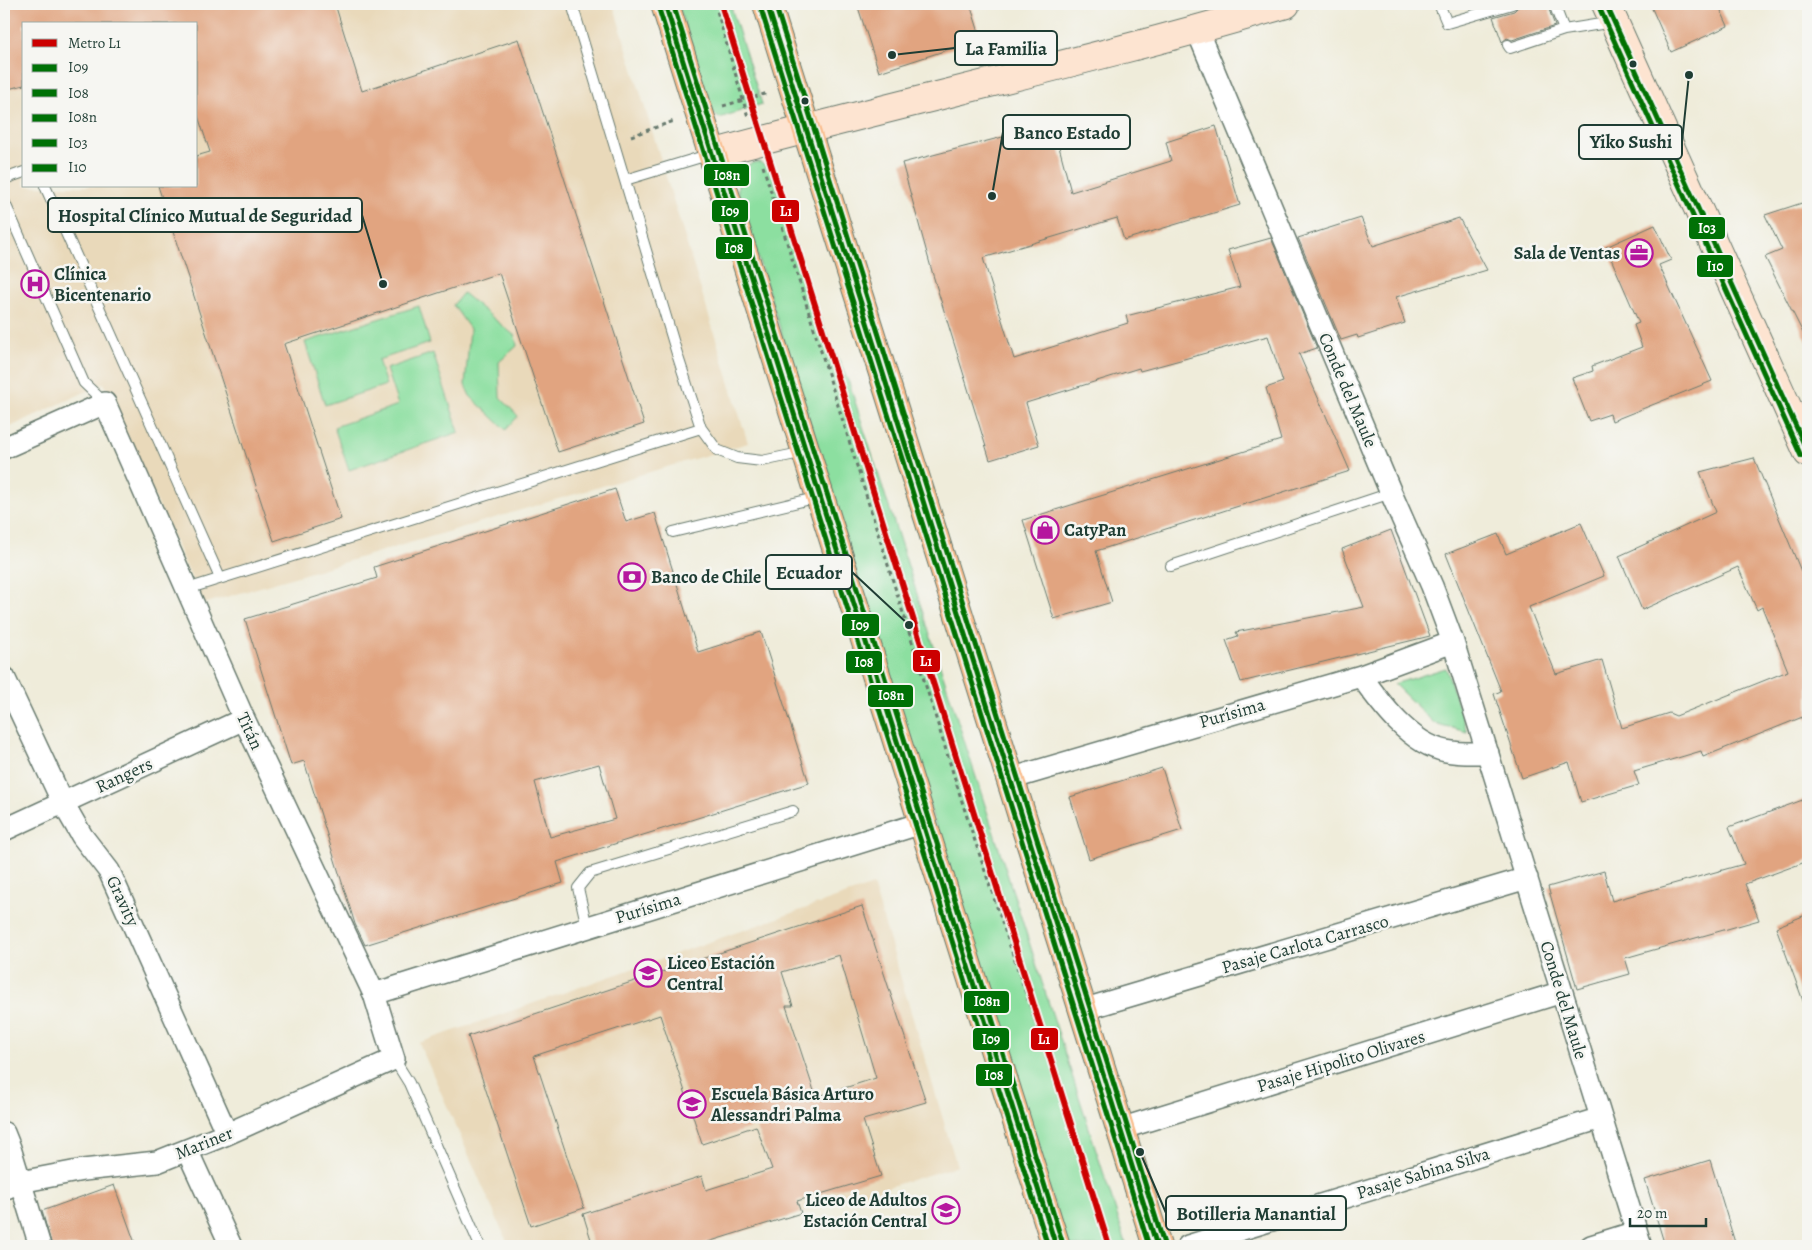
<svg xmlns="http://www.w3.org/2000/svg" width="1812" height="1250" font-family="Alegreya,serif">
<rect width="100%" height="100%" fill="#f6f6f2"/>
<filter id="ink" filterUnits="userSpaceOnUse"><feTurbulence type="fractalNoise" baseFrequency=".02" numOctaves="2"/><feDisplacementMap in="SourceGraphic" scale="10" xChannelSelector="R" yChannelSelector="G"/><feConvolveMatrix kernelMatrix="1 2 1 2 8 2 1 2 1" color-interpolation-filters="sRGB"/></filter>
<filter id="wash" filterUnits="userSpaceOnUse"><feTurbulence type="fractalNoise" baseFrequency=".0096" numOctaves="4" result="noise"/><feDisplacementMap in="SourceGraphic" scale="20" xChannelSelector="R" yChannelSelector="G"/><feGaussianBlur stdDeviation="1.12" result="paint"/><feColorMatrix in="noise" values="0 0 0 0 0 0 0 0 0 0 0 0 0 0 0 0 0 1.4 0 .05"/><feComposite in="paint" operator="in"/></filter>
<g filter="url(#wash)">
<rect width="100%" height="100%" fill="#efecda"/>
<path fill="#e9d9ba" fill-rule="evenodd" d="M4,4h609l135,439 -545,161 -99,-221 -100,47zM24,24h172v162h-172z
M873,885l84,281 -262,80h-186l-90,-203z"/>
<path fill="#8cdfa0" stroke="#568e6a" d="M678,4h52l32,100 -43,14 -7,-6z
M759,162l10,6 4,8 43,135 33,72 278,863h-60l-329,-1052c-1,-16 3,-31 21,-32z
M463,293l52,43 2,10 -18,16 1,35 18,19 -12,14 -36,-34 -5,-11 5,-56 -17,-24z
M419,306l11,37 -52,17 8,25 -61,20 -20,-63z
M433,353l26,79 -110,38 -15,-43 64,-22 -12,-36z
M1446,668l21,64 -33,-9 -40,-39z"/>
<g id="blocks">
<path fill="#e1a480" fill-rule="evenodd" d="M4,4h331l27,87 157,-52 125,385 -86,28 -59,-179 -215,71 57,175 -67,22 -116,-355h38v-30l14,-4 -14,-42v-86h-172v61l-20,5z
M857,4h113l11,35 -102,33z
M1526,4h21l8,22 -43,14 -5,-2 -5,4 -9,-25 21,-6 4,-4z
M1650,4h68l10,22 -57,26z
M1053,124l18,68 100,-31 -5,-19 50,-16 24,79 -116,35 -7,-22 -134,40 31,101 114,-36 -2,-7 114,-29 -12,-37 43,-12 46,110 -18,6 51,117 -254,80 16,51 -58,17 -31,-99 258,-80 -15,-52 17,-6 -15,-46 -128,35 -1,-3 -113,35 13,42 -49,15 -57,-185 -31,-112z
M1808,201v142l-43,-86 17,-7 -17,-35z
M1361,218l12,28 86,-28 28,52 -91,27 9,26 -47,15 -1,-3 -16,5 -43,-102z
M1655,225l16,35 -12,5 53,116 -100,40 -2,-7 -21,7 -17,-43 21,-7 -1,-5 50,-19 -8,-22 5,-2 -33,-76z
M1754,458l54,130v132l-3,-4 -102,41 -2,-6 -67,20 5,14 -58,17 -12,-40 -47,16 -28,-84 7,-3 -55,-137 52,-20 8,20 75,-31 23,53 -75,31 27,67 46,-14 20,68 47,-15 7,3 112,-45 -26,-64 -5,3 -19,-43 -96,43 -23,-54 97,-44 -16,-40z
M615,489l11,33 29,-9 43,139 63,-20 48,151 -252,79 6,21 -198,62 -10,-21 -51,-163 -13,4 -46,-146 132,-41 -3,-11zM599,764l16,55 -65,18 -15,-55z
M1391,530l39,106 -189,46 -15,-42 12,-4 -2,-4 128,-25 -22,-58z
M1162,768l20,62 -93,29 -19,-62z
M1808,798v63l-63,23 14,36 -134,38 5,16 -53,15 -29,-102 56,-16 8,30 132,-37 -15,-37z
M862,906l64,196 -63,18 18,56 -84,25 4,12 -106,33h-102l-10,-32 119,-38 4,14 66,-21 -16,-43 -54,18 -42,-129 -126,41 50,152 -53,18 -63,-190zM839,955l37,123 -60,19 -30,-91h7l-11,-34z
M1808,914v94l-2,1 -30,-82z
M1710,1160l26,86h-71l-20,-66z
M114,1185l22,61h-84l-10,-35z"/>
</g>
</g>
<g filter="url(#ink)">
<use href="#blocks" fill-opacity="0" stroke="#687a6e" stroke-width="1"/>
<g fill="none" stroke-linecap="round" stroke-linejoin="round">
<g stroke="#687a6e" stroke-width="12">
<path id="service" d="M572,4l106,353 23,71 16,22 20,8 25,3 43,-9
M1439,4l8,19 65,-19
M1554,4l10,26 49,-8
M1508,45l2,3 54,-18
M4,179l20,-7
M625,180l86,-26
M45,186l175,392
M4,201l80,182 21,20
M673,532l146,-35
M1171,566l220,-73
M187,589l514,-161
M587,927l-9,-39 12,-15 203,-62
M394,1059l15,24 71,163"/>
</g>
<g stroke="#687a6e" stroke-width="24">
<path id="minor" d="M1197,30l194,463 41,93 21,56 188,604
M4,448l101,-45 139,316 130,275 20,65 -167,75 -70,28 -74,8 -63,12 -16,7
M1361,676c20,28 49,68 85,75 14,3 28,2 42,2
M4,677l59,126 19,33 27,35 118,263
M1010,779l351,-103 92,-34
M4,830l240,-111
M374,994l548,-171
M1082,1010l445,-132
M1120,1129l442,-137
M4,1133l6,15 30,98
M187,1150l44,96
M1188,1246l413,-128
M1591,1246l45,-14"/>
</g>
<g stroke="#687a6e" stroke-width="30">
<path id="secondary" d="M1606,4l202,449
M712,154c191,-52 384,-94 574,-150"/>
</g>
<g stroke="#687a6e" stroke-width="30">
<path id="primary" d="M665,4l391,1242
M767,4l390,1242"/>
</g>
<path stroke="#687a6e" stroke-width="3" stroke-dasharray="4 4" stroke-linecap="butt" d="M715,4l33,113
M723,106l45,-13
M631,136l43,-15
M763,166l202,645 145,435"/>
<use href="#service" stroke="#fff" stroke-width="10"/>
<use href="#minor" stroke="#fff" stroke-width="21"/>
<use href="#secondary" stroke="#fde4d1" stroke-width="28"/>
<use href="#primary" stroke="#fabc8b" stroke-width="28"/>
<g stroke="#f6f6f2" stroke-width="9">
<path id="bus-1" d="M665,4l391,1242
M767,4l390,1242"/>
</g>
<g stroke="#f6f6f2" stroke-width="9">
<path id="bus-2" d="M658,6l390,1240
M760,6l389,1240"/>
</g>
<g stroke="#f6f6f2" stroke-width="9">
<path id="bus-3" d="M673,4l390,1240
M775,4l389,1240"/>
</g>
<g stroke="#f6f6f2" stroke-width="9">
<path id="bus-4" d="M1606,4l202,449"/>
</g>
<g stroke="#f6f6f2" stroke-width="9">
<path id="bus-5" d="M1599,7l202,449"/>
</g>
<use href="#bus-1" stroke="#007106" stroke-width="5"/>
<use href="#bus-2" stroke="#007106" stroke-width="5"/>
<use href="#bus-3" stroke="#007106" stroke-width="5"/>
<use href="#bus-4" stroke="#007106" stroke-width="5"/>
<use href="#bus-5" stroke="#007106" stroke-width="5"/>
<g stroke="#f6f6f2" stroke-width="10">
<path id="metro-1" d="M721,4l388,1242"/>
</g>
<use href="#metro-1" stroke="#c00" stroke-width="6"/>
</g>
</g>
<defs>
<g id="office-ring" transform="scale(1.4375)"><circle r="9.5" fill="#f6f6f2" stroke="#b5179e" stroke-width="1.5"/><path d="M-6-3h4V-5.5h4V-3h4V5H-6ZM-1-4.5V-3h2v-1.5ZM-6 0V1H6V0Z" fill="#b5179e"/></g>
<g id="hospital-ring" transform="scale(1.4375)"><circle r="9.5" fill="#f6f6f2" stroke="#b5179e" stroke-width="1.5"/><path d="M-5-5h3v3.5h4V-5h3V5h-3V1.5h-4V5h-3Z" fill="#b5179e"/></g>
<g id="shop-ring" transform="scale(1.4375)"><circle r="9.5" fill="#f6f6f2" stroke="#b5179e" stroke-width="1.5"/><path d="M-5-2.5h2.3a2.7 3.5 0 0 1 5.4 0H5L5.5 6h-11ZM-1.5-2.5h3a1.5 2.3 0 0 0-3 0Z" fill="#b5179e"/></g>
<g id="bank-ring" transform="scale(1.4375)"><circle r="9.5" fill="#f6f6f2" stroke="#b5179e" stroke-width="1.5"/><path d="M-6-4H6V4H-6ZM0-2.3a2.3 2.3 0 1 0 0 4.6a2.3 2.3 0 1 0 0-4.6Z" fill="#b5179e"/></g>
<g id="school-ring" transform="scale(1.4375)"><circle r="9.5" fill="#f6f6f2" stroke="#b5179e" stroke-width="1.5"/><path d="M0-5L7-2L0 1L-7-2ZM-4 1L0 2.5L4 1V4Q0 6-4 4Z" fill="#b5179e"/></g>
</defs>
<g fill-rule="evenodd">
<use href="#office-ring" x="1639" y="253"/>
<use href="#hospital-ring" x="35" y="284"/>
<use href="#shop-ring" x="1045" y="530"/>
<use href="#bank-ring" x="632" y="577"/>
<use href="#school-ring" x="648" y="973"/>
<use href="#school-ring" x="692" y="1104"/>
<use href="#school-ring" x="946" y="1210"/>
</g>
<g fill="#1f3d34" stroke="#f6f6f2" stroke-width="2">
<circle cx="1633" cy="64" r="4.5"/>
<circle cx="805" cy="101" r="4.5"/>
</g>
<g text-anchor="middle" stroke-width="5" stroke-linejoin="round" paint-order="stroke">
<g font-size="18" font-weight="bold" fill="#1f3d34" stroke="#f6f6f2" text-anchor="start">
<text x="1620" y="259" text-anchor="end">Sala de Ventas</text>
<text x="54" y="280">Clínica<tspan x="54" dy="21">Bicentenario</tspan></text>
<text x="1064" y="536">CatyPan</text>
<text x="651" y="583">Banco de Chile</text>
<text x="667" y="969">Liceo Estación<tspan x="667" dy="21">Central</tspan></text>
<text x="711" y="1100">Escuela Básica Arturo<tspan x="711" dy="21">Alessandri Palma</tspan></text>
<text x="927" y="1206" text-anchor="end">Liceo de Adultos<tspan x="927" dy="21">Estación Central</tspan></text>
</g>
<g font-size="18" fill="#1f3d34" stroke="#f6f6f2">
<text transform="translate(1348 390) rotate(67)" y="6">Conde del Maule</text>
<text transform="translate(1232 713) rotate(-16)" y="6">Purísima</text>
<text transform="translate(250 731) rotate(65)" y="6">Titán</text>
<text transform="translate(124 775) rotate(-25)" y="6">Rangers</text>
<text transform="translate(123 901) rotate(65)" y="6">Gravity</text>
<text transform="translate(648 908) rotate(-17)" y="6">Purísima</text>
<text transform="translate(1305 944) rotate(-16)" y="6">Pasaje Carlota Carrasco</text>
<text transform="translate(1564 1000) rotate(73)" y="6">Conde del Maule</text>
<text transform="translate(1341 1061) rotate(-17)" y="6">Pasaje Hipolito Olivares</text>
<text transform="translate(204 1143) rotate(-22)" y="6">Mariner</text>
<text transform="translate(1423 1173) rotate(-17)" y="6">Pasaje Sabina Silva</text>
</g>
</g>
<path fill="none" stroke="#1f3d34" stroke-width="2" d="M892 55L955 48M992 196L1003 132M1689 75L1682 142M383 284L362 215M909 625L852 572M1140 1152L1166 1213"/>
<g fill="#1f3d34" stroke="#f6f6f2" stroke-width="2">
<circle cx="892" cy="55" r="5"/>
<circle cx="992" cy="196" r="5"/>
<circle cx="1689" cy="75" r="5"/>
<circle cx="383" cy="284" r="5"/>
<circle cx="909" cy="625" r="5"/>
<circle cx="1140" cy="1152" r="5"/>
</g>
<g fill="#f6f6f2" stroke="#1f3d34" stroke-width="2">
<rect x="955" y="31" width="102" height="34" rx="5"/>
<rect x="1003" y="115" width="127" height="34" rx="5"/>
<rect x="1579" y="125" width="103" height="34" rx="5"/>
<rect x="48" y="198" width="314" height="34" rx="5"/>
<rect x="766" y="555" width="86" height="34" rx="5"/>
<rect x="1166" y="1196" width="180" height="34" rx="5"/>
</g>
<g font-size="19" text-anchor="middle" font-weight="bold" fill="#1f3d34">
<text x="1006" y="55">La Familia</text>
<text x="1067" y="139">Banco Estado</text>
<text x="1631" y="148">Yiko Sushi</text>
<text x="205" y="222">Hospital Clínico Mutual de Seguridad</text>
<text x="809" y="579">Ecuador</text>
<text x="1256" y="1220">Botilleria Manantial</text>
</g>
<g stroke="#f6f6f2" stroke-width="2">
<rect x="703" y="163" width="47" height="24" rx="5" fill="#007106"/>
<rect x="711" y="199" width="38" height="24" rx="5" fill="#007106"/>
<rect x="771" y="199" width="29" height="24" rx="5" fill="#c00"/>
<rect x="1688" y="216" width="38" height="24" rx="5" fill="#007106"/>
<rect x="715" y="236" width="38" height="24" rx="5" fill="#007106"/>
<rect x="1696" y="254" width="38" height="24" rx="5" fill="#007106"/>
<rect x="841" y="613" width="39" height="24" rx="5" fill="#007106"/>
<rect x="912" y="649" width="29" height="24" rx="5" fill="#c00"/>
<rect x="845" y="650" width="38" height="24" rx="5" fill="#007106"/>
<rect x="867" y="684" width="47" height="24" rx="5" fill="#007106"/>
<rect x="963" y="990" width="47" height="24" rx="5" fill="#007106"/>
<rect x="972" y="1027" width="38" height="24" rx="5" fill="#007106"/>
<rect x="1030" y="1027" width="29" height="24" rx="5" fill="#c00"/>
<rect x="975" y="1063" width="38" height="24" rx="5" fill="#007106"/>
</g>
<g font-size="14" text-anchor="middle" font-weight="bold" fill="#fff">
<text x="727" y="180">I08n</text>
<text x="730" y="216">I09</text>
<text x="786" y="216">L1</text>
<text x="1707" y="233">I03</text>
<text x="734" y="253">I08</text>
<text x="1715" y="271">I10</text>
<text x="860" y="630">I09</text>
<text x="926" y="666">L1</text>
<text x="864" y="667">I08</text>
<text x="891" y="700">I08n</text>
<text x="987" y="1006">I08n</text>
<text x="991" y="1044">I09</text>
<text x="1044" y="1044">L1</text>
<text x="994" y="1080">I08</text>
</g>
<rect width="1812" height="1250" fill="none" stroke="#f6f6f2" stroke-width="20"/>
<rect x="22" y="22" width="175" height="165" fill="#f6f6f2" stroke="#a0aca6"/>
<rect x="32" y="39" width="25" height="8" fill="#cc0000" stroke="#a0aca6"/>
<text x="68" y="48" font-size="15" fill="#1f3d34">Metro L1</text>
<rect x="32" y="64" width="25" height="8" fill="#007106" stroke="#a0aca6"/>
<text x="68" y="72" font-size="15" fill="#1f3d34">I09</text>
<rect x="32" y="89" width="25" height="8" fill="#007106" stroke="#a0aca6"/>
<text x="68" y="98" font-size="15" fill="#1f3d34">I08</text>
<rect x="32" y="114" width="25" height="8" fill="#007106" stroke="#a0aca6"/>
<text x="68" y="122" font-size="15" fill="#1f3d34">I08n</text>
<rect x="32" y="139" width="25" height="8" fill="#007106" stroke="#a0aca6"/>
<text x="68" y="148" font-size="15" fill="#1f3d34">I03</text>
<rect x="32" y="164" width="25" height="8" fill="#007106" stroke="#a0aca6"/>
<text x="68" y="172" font-size="15" fill="#1f3d34">I10</text>
<path d="M1630 1218v8h76v-8" fill="none" stroke="#1f3d34" stroke-width="2.5"/>
<text x="1637" y="1218" font-size="15" fill="#1f3d34" stroke="#f6f6f2" stroke-width="4" paint-order="stroke">20 m</text>
</svg>
